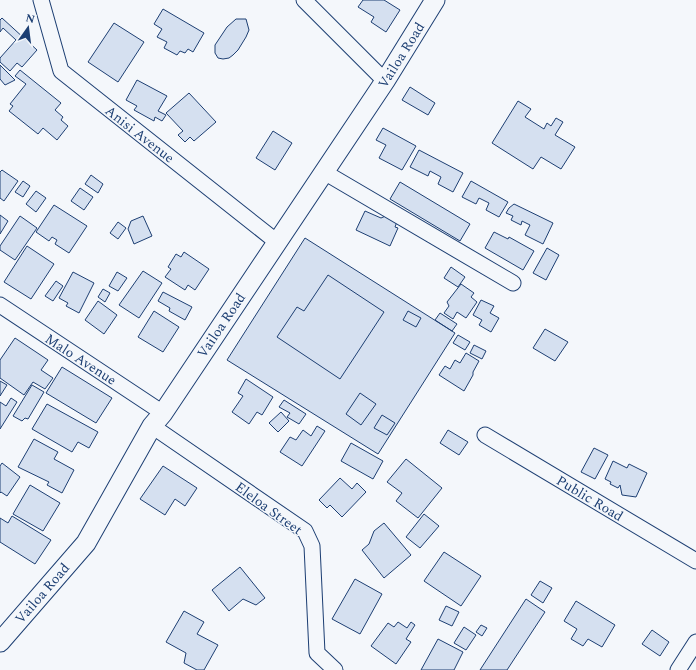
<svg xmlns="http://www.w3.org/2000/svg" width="696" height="670" font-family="Spectral,serif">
<rect width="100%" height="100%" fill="#f4f7fb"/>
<path fill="#d5e0f0" stroke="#1d3f73" d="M363,0h21l16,10 -14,22 -15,-10 3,-5 -16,-10z
M163,9l41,24 -11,19 -5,-3 -3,4 -5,-2 -3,4 -13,-7 3,-6 -10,-5 5,-8 -8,-5z
M2,18l35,32 -15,17 -5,-4 -7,8 -10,-9v-4l16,-18 -13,-12 -3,4v-12z
M236,19h10l3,11 -3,7 -8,13 -5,5 -4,3 -6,1 -5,-1 -3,-5v-8l12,-18z
M114,23l30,19 -26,40 -30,-20z
M0,65l15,15 -10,5 -5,-6z
M20,70l41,33 -6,7 8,7 -2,3 7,6 -11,14 -14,-12 -5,6 -29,-23 4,-5 -3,-2 16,-20 -11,-8z
M137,80l30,16 -9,15 8,4 -4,6 -7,-4 -1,4 -20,-11 3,-4 -11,-6z
M410,87l25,16 -7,12 -26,-15z
M189,93l27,29 -22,19 -4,-4 -5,5 -7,-7 5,-4 -17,-18z
M518,101l13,8 -6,8 19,12 3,-6 4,3 5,-8 7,4 -8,13 20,12 -14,22 -20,-12 -8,12 -41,-26z
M383,128l33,18 -14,24 -23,-12 7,-13 -10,-5z
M273,131l19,12 -17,27 -19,-12z
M419,150l44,23 -10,19 -15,-8 3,-7 -11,-6 -2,5 -18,-9z
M2,170l16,11 -14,20 -4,-3v-26z
M91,175l12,9 -5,9 -13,-9z
M23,181l7,5 -7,11 -8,-5z
M471,181l37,21 -9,15 -13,-7 3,-7 -10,-5 -3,6 -14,-7z
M400,182l70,42 -10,17 -70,-42z
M80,188l13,9 -9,13 -13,-9z
M36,191l10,7 -10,14 -10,-8z
M514,204l39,19 -10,21 -18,-9 5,-10 -8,-4 -1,4 -10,-5 2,-4 -7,-3 3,-5z
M54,205l33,21 -18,27 -14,-9 2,-4 -5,-3 -3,4 -13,-9z
M365,211l16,7 7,-3 10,4 -3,8 3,1 -8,18 -34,-16z
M0,215l8,6 -8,13z
M20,216l17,12 -22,32 -15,-10v-4z
M143,216l9,20 -18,8 -6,-15 3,-8z
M118,222l8,6 -8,11 -8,-6z
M494,232l14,7 1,-2 25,14 -11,19 -38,-22z
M305,238l150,95 -77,121 -151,-94z
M27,246l27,18 -23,35 -27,-17z
M547,248l12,7 -13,25 -13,-7z
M184,252l25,17 -14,21 -7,-5 -3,5 -20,-13 6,-8 -3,-2 8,-13 5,3z
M451,267l14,10 -7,10 -14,-9z
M143,271l19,12 -23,35 -20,-13z
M73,272l21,11 -15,30 -13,-7 2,-3 -9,-5z
M117,272l10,6 -9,13 -9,-5z
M328,275l56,37 -44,67 -63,-42 20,-30 7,4z
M56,281l7,5 -10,15 -8,-5z
M461,284l13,9 -3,4 6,5 -11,16 -9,-6 -4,7 -9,-6 5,-7 -2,-4z
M103,289l7,4 -5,9 -7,-5z
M163,292l29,15 -7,13 -16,-9 1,-3 -12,-7z
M481,300l13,6 -4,7 9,5 -8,14 -12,-7 3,-5 -9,-5z
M98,301l19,14 -13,19 -19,-14z
M154,311l25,16 -16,25 -25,-15z
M408,311l13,7 -5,9 -13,-7z
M440,313l17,11 -5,7 -17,-11z
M545,329l23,13 -13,19 -22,-13z
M458,335l12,7 -5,8 -12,-7z
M15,338l33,22 -7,10 12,8 -8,11 -12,-7 -9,13 -24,-17v-18z
M474,345l12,6 -4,8 -12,-6z
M466,353l13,8 -6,11v3l-9,16 -25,-16 6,-9 5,3 5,-9 5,3z
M62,367l50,31 -16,25 -50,-30z
M246,379l27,18 -11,18 -5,-3 -8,12 -17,-12 11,-16 -5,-3z
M0,381l7,4 -7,11z
M32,385l12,7 -16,27 -3,-1 -3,3 -9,-5z
M360,393l16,11 -15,21 -15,-11z
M11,398l6,4 -17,27v-27l6,4z
M284,400l22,14 -7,10 -12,-7 3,-4 -11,-6z
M47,404l51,28 -9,16 -11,-6 -6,10 -40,-23z
M281,412l8,9 -11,11 -9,-9z
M382,415l13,8 -8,12 -13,-7z
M317,426l8,5 -23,35 -22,-14 10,-15 6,3 7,-10 8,6z
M448,430l20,12 -9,13 -19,-12z
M34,439l24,13 -4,7 20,11 -12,23 -15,-8 2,-3 -31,-15z
M351,443l32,18 -10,18 -32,-18z
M594,448l14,7 -13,24 -14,-7z
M406,459l36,29 -24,30 -22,-17 6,-8 -15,-11z
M613,461l14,7 2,-4 18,9 -11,24 -14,-2 -2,-10 -2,3 -8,-4 1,-2 -6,-3z
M2,463l18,14 -13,19 -6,-4 -1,1v-27z
M163,466l34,22 -12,18 -10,-7 -10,16 -25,-16z
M340,478l12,11 5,-6 9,9 -24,25 -12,-12 -3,3 -8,-8z
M30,485l30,18 -17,28 -30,-17z
M424,514l15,12 -19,22 -14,-11z
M12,516l39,24 -16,24 -35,-22v-24l8,5z
M384,523l27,32 -27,23 -22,-28 7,-6 5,-13z
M444,552l37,24 -20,30 -37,-25z
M240,567l25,31 -9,7 -13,-6 -14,12 -17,-21z
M355,579l27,15 -22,40 -28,-15z
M540,581l12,7 -9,15 -12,-8z
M526,599l19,13 -38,58h-27z
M576,601l39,24 -13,22 -14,-8 -5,7 -12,-7 6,-10 -13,-8z
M446,606l13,6 -7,14 -13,-6z
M184,611l20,11 -7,12 21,11 -14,25h-7l-13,-7 2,-10 -20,-11z
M398,622l9,6 4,-6 4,3 -9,14 5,3 -15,22 -25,-18 17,-23 6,4z
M481,625l6,3 -5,8 -6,-4z
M464,627l12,8 -10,15 -12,-7z
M652,630l17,12 -9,14 -18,-12z
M438,639l25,13 -9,18h-33z"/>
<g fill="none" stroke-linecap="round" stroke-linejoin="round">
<g stroke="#1d3f73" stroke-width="17">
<path id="minor" d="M41,0l20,71 216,171
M304,0l81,81
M324,172l189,111
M0,305l163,108
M152,426l153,105 7,15 5,107 18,17
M485,435l211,126
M678,670l18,-28"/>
</g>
<g stroke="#1d3f73" stroke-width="21">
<path id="major" d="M0,642l86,-99 66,-117 11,-13 222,-332 50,-81"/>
</g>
<use href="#minor" stroke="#f4f7fb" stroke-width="15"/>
<use href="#major" stroke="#f4f7fb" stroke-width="19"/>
</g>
<g text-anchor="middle" stroke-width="3" stroke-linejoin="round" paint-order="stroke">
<g font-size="14" fill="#1d3f73" stroke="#f4f7fb">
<text transform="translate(401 55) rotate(-58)" y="5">Vailoa Road</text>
<text transform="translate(140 134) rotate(38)" y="5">Anisi Avenue</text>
<text transform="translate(221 325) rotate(-56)" y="5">Vailoa Road</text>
<text transform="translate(81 359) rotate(33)" y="5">Malo Avenue</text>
<text transform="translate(590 498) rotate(31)" y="5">Public Road</text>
<text transform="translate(269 508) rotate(36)" y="5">Eleloa Street</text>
<text transform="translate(42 593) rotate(-49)" y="5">Vailoa Road</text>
</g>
</g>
<g transform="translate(28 28) rotate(14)" stroke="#f4f7fb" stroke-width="3" paint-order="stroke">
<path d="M0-3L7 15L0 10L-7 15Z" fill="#1d3f73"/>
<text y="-6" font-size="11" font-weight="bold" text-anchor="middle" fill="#1d3f73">N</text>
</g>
</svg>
